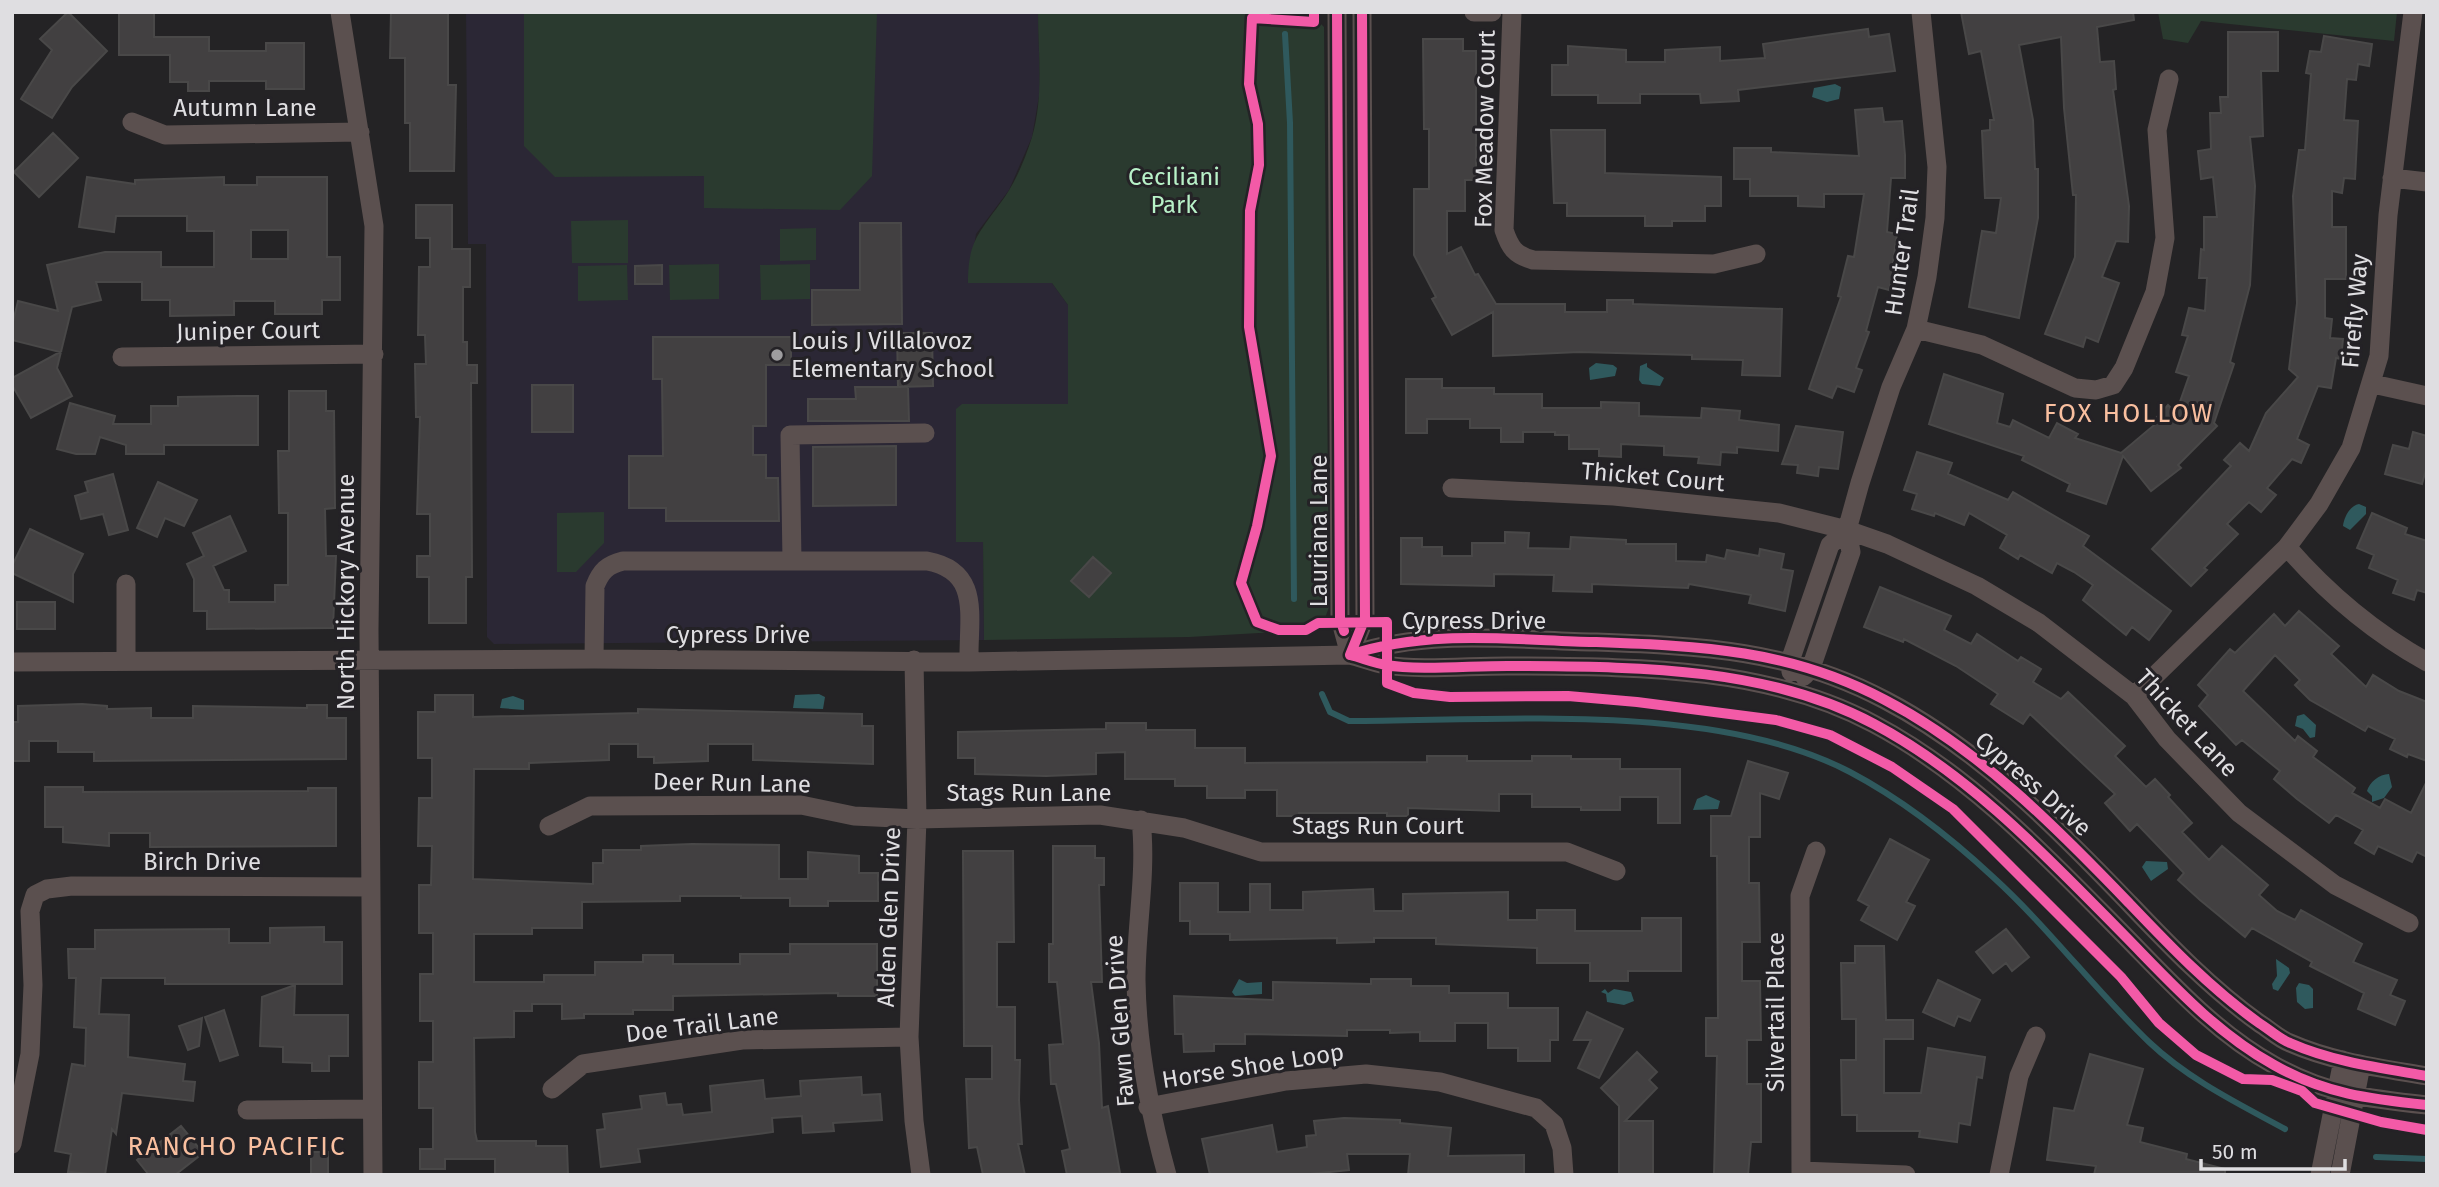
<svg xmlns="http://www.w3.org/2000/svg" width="2439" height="1187" font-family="'Fira Sans',sans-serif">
<rect width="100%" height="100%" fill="#242325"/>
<path fill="#2b2735" d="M466,12h572l2,78 -8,47 -23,53 -33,44 -8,49h84l16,22v99h-105l-7,138h27l1,98 -490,4 -7,-7 -1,-393h-18z"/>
<path fill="#2a3a2f" d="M524,12h353l-5,164 -32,34 -136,-2v-32l-149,1 -31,-31z
M1038,12h271l15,15 5,580 -5,14 -12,9 -123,7 -205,3 -1,-98h-27v-133l6,-5h106v-99l-16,-22h-84c0,-39 9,-48 31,-78 15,-19 26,-45 33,-68 12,-41 6,-83 6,-125z
M2158,12h239l-3,29 -193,-20 -13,22 -25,-4z
M628,220v43h-56l-1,-42z
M816,228v32l-36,1v-32z
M719,264v35l-49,1 -1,-35z
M810,264v35l-49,1 -1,-35z
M627,265l1,35 -50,1v-35z
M604,512v31l-28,29h-19v-59z"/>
<path fill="#2f595d" d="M1835,84l6,3 -2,12 -12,3 -15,-5 2,-9z
M1596,363l17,2 4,3 -2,8 -25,4 -1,-12z
M1647,363v4l17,11 -4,8 -18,-2 -3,-4 1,-14z
M2359,504l7,3v7l-16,16 -7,-4c1,-8 6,-20 16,-22z
M819,694l6,3 -2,12 -30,-1 2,-13z
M513,696l11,4v10l-24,-2 2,-9z
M2304,714l12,11 -1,12 -5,1 -7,-9 -8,-3 2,-10z
M2389,774l3,13 -8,11 -12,4v-6l-5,-5c2,-8 12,-17 22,-17z
M1706,795l14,6 -2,8 -25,1 4,-11z
M2146,861l21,1 1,7 -17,12 -9,-14z
M2276,959l13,9 1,5 -12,18 -5,-2 -1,-5 5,-8z
M1239,979l8,4 15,-1v12l-27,2 -3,-4z
M2299,983l10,2 4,4v19l-8,1 -8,-7 -1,-14z
M1605,989l3,4 6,-4 17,3 3,9 -10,4 -17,-3 -1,-8 -5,-2z"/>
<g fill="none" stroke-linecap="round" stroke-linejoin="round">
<path stroke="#2f595d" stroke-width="6" d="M1285,34l5,89 4,476
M1322,694l8,18 19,9c151,0 366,-20 501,51 53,28 99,64 143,105 56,51 101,112 156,165 39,37 88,61 136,87
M2376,1157l51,2"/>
</g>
<path fill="#424041" stroke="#494848" stroke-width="2" fill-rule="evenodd" d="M68,12l39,39 -35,36 -20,31 -31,-19 31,-49 -12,-11z
M119,12h35v25h55v14h57v-8h38v46h-38v-8h-57v10h-21v-9h-18v-27h-51z
M391,12h57v73h8l-2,86h-44v-48h-5v-65h-15z
M1961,12h172l1,8 -37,7 3,35 14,-1 2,28 -3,1 16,116 -1,36 -12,-1 -14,36 17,6 -21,59 -12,-5 -3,10 -38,-13 30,-77 1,-62h-3l-9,-87 -3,-71 -42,8 14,75 2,49h3v49l-19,100 -50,-11 13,-76 14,2 5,-35h-16l-3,-67 8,-1v-10h4l-13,-69 -12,3z
M1868,29l1,8 20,-3 6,37 -157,19 1,11 -38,2 -1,-9h-60v9h-42v-8h-46v-30h16v-19l58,4v12h39v-12l55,-3v14l45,-3 -2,-14z
M2228,32h50v39h-17l2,65 -13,1 5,49 -5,99 -20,77 4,2 -20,59 3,3 -39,39 3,3 -30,23 -28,-35 -17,48 -39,-13 3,-7 -48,-24 2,-4 -95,-32 15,-50 59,20 -6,29 13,4 3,-7 36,18 8,-15 21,11 -3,4 46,15 38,-32 -3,-3 12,-13 8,8 13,-37 -13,-4 12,-36 -6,-1 7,-27 16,3 2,-33h-8l2,-29 3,1v-33h13l-4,-40 -12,2 -3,-28 13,-2 -1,-36h11l-1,-16h8z
M2324,36l48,8 -3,22 -11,-2 -2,16 -9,-1 -3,41 14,1 -3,58 -11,-1 -2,15 -10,-2v36h14v52h-21v39l7,1 -2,19 13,1 -2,20 -5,-1 -5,30 -13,-2 -21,53 12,6 -8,18 -9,-4 -25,29 9,7 -15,17 -12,-10 -22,22 11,10 -34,34 3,2 -16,16 -39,-37 79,-83 -7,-6 16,-17 9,8 17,-38 32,-36 -9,-8 8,-66 -4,-107 6,-46h6l6,-76 -5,-1 4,-22 11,1z
M1423,39h40v12h13v129h-11v31h-18v43l14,-7 14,28 3,-1 18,30h69v8h42v-12h26v4l149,5 -2,67 -38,-1 1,-15 -51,-1v-4l-113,-3 -86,4v-44l-41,23 -20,-36 4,-2 -22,-42v-66h15v-60h-5z
M1882,108l2,14 18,-1 3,34v23h-14l-4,54 10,2 -5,34 3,1 -6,21 -11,-3 -12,44 3,1 -13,36 6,2 -8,22 -17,-6 -5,12 -23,-9 32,-92 -3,-1 10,-40 6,1 10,-63h-40v13l-26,-1v-10h-48v-17h-16v-31h37v4l88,4 -4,-46z
M1551,130h54v43l116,4v29h-16v15h-33v5h-27v-10h-78v-13h-13z
M53,133l25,25 -39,39 -25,-25z
M87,177l48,7v-4l89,-3v8h33v-8h70v80h13v43h-18v14h-47v-13h-41v14l-64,1v-16h-28v-18h-46l5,18 -29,7 -15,61 15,28 -41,22 -19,-33v-7l48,-26 -48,-12v-14l6,-25 40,10 -11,-46 58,-13h56v15h53v-36h-27v-15h-71l-2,16 -35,-5zM251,230h37v29h-37z
M416,205h36v44h18v38h-7v55h4v23h10v18h-6l1,194h-6v46h-37v-46h-12v-21h13v-42h-13l3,-97h-4l-1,-53h11l-1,-29h-7l1,-68h11v-29h-14z
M860,223h41l1,101 -90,1v-35h48z
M662,265v19h-27v-18z
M897,333h35l1,53 -35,1z
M653,337h138v28h-25v61h-13v29h13v23h12l1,43h-113v-13h-37v-52h34l-1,-77h-9z
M1406,379h36v9h52v6h48v14h59v-6l38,1v13l62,2 1,-10 38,3 -1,9 40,5 -1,26 -41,-4v6l-16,-1 -1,13 -22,-2 1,-6 -35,-2v-9l-43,-2v13l-22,-1v-7h-30v-14h-14v-3h-32v10h-22v-14h-31v-9h-43v14h-21z
M532,385h41v47h-41z
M855,387h53l1,34h-101v-22h48z
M289,391h37v20h8l1,97 -10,1 1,47h10l-3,72 -126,1v-18h-13v-32l-7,-15 17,-8 -11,-23 37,-17 16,35 -33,15 11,24h5v12h46v-17h13v-72h-9l-1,-62h11z
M238,396h20v49h-94v9h-38v-9l-26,-8 -5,17h-19l-19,-5 13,-46 45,13 -2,8h38v-18h27v-9z
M1796,426l47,6 -5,37 -19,-2 -1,9 -21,-3 1,-8 -16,-1z
M2413,432l14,4v30l-5,18 -37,-10 8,-29 16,4z
M896,446v59l-83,1v-59z
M1917,452l35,11 -4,11 60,26 5,-8 76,44 -6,10 88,65 -22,29 -17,-13 -6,8 -43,-35 10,-15 -19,-13 -17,-9 -5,10 -32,-18 -2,4 -18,-11 7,-13 -38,-22 -5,12 -29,-12 -1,3 -22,-7 5,-15 -13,-4z
M113,474l15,56 -19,5 -6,-21 -22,5 -6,-23 13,-4 -3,-10z
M158,482l39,18 -13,26 -19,-8 -8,19 -20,-9z
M2372,513l35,15 -2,6 22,7v52l-10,-3 -3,10 -21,-7 5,-13 -29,-12 5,-13 -17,-7z
M30,529l53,25 -10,20v28l-61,-29v-7z
M1505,532l24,1 -1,15 42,1 1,-12 55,3v4h50v17l30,1 1,-7 18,4 2,-9 32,6 1,-7 24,5 -3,15 12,2 -8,40 -36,-8 2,-8 -62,-11 -1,4 -96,-4v8l-39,-1 1,-16 -60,-1v12l-93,-2v-46h21v9h20v9h30v-13h33z
M1093,557l18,16 -22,24 -18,-16z
M1880,587l71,29 -7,14 27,14 6,-10 41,27 3,-4 20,12 -8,13 28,17 7,-7 57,54 -10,10 31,31 9,-8 15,16 -2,2 24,26 -10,9 27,28 13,-14 46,39 -9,10 18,16 18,9 6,-10 61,34 -9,18 44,18 -7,15 15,6 -10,24 -37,-16 6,-16 -54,-27 2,-4 -60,-34 -7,9 -45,-37 -22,-20 6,-7 -47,-49 -7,7 -25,-28 10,-9 -85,-80 -7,10 -32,-20 7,-10 -42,-28 -52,-27 -1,3 -39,-15z
M17,602h38v27h-38z
M2299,611l40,35 -8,8 35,33 7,-12 26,16 28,11v59l-19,-7 -1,3 -17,-8 5,-10 -27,-13 -3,5 -55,-31 -15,-15 5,-5 -25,-25 -32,36 52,50 3,-5 19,15 -4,6 42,31 -3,5 28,15 5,-9 26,14 16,-32v76l-10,-5 -5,10 -34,-16 -4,8 -19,-11 8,-13 -27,-15 -7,8 -32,-24 -23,-20 6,-8 -38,-31 -6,5 -37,-39 9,-11 -10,-10 32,-36 5,4 39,-39 11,12z
M435,695h38v22l165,-4v-4l224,5v12h11v38l-120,-4v-16h-45v17l-54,2v-6h-16v-13h-29v16l-80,3v6h-55l-1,110 120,5v-21h10v-13h38v-4l51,-2 87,1v34h29v-27l51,4v17h19v28h-50v5h-38v-8h-49v-2h-61v5l-98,1v26h-50v6h-58v48h70v-7h51v-13h48v-7h30v9h67v-10h50v-10h87v52h-39v-3l-165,3v14h-40v4h-49v4l-22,1v-15h-30v7h-18v26l-40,1 1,94 2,9h59v5h31l1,29h-73v-16h-50v10h-25v-20h13v-41h-14v-46h14v-41h-13v-47h13v-41h-14v-48h12l1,-39h-14l1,-48h13v-40h-14v-46h17z
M82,704l25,2v3l44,-1v10h42v-12l114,2v-3h20v13h19v41l-252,2v-9h-36v-11h-29v20h-17v-39h6v-16z
M1106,723h40v7h49v18h50v15l182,-1v-6h40v5h65v-5h39v3h49v10h60v54h-22v-26h-38v13h-39v-3h-49v-13h-33v17l-91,-3v8h-21v-3h-88v3h-22v-26h-32v8h-38v-12h-32v-7h-50v-27l-29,1v21l-50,2 -71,-2v-16h-17v-26l148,-3z
M1748,761l40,12 -9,26 -19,-6v44h-11v46h10l1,59h-18v39h18l1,59h-14v44h14v58h-10l-3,33h-34l3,-119h-11v-38h12l-1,-162h-6v-40h20z
M45,787h38v5l225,-1v-3h28v58l-186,1v-14h-41v13l-46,-4v-15h-18z
M1890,839l39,21 -23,42 9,4 -18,34 -36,-20 8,-14 -11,-6z
M1053,846h42v12h9v27h-5l3,97h-11l8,61 3,65 6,-2 12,67 -53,2 -5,-24 8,-2 -14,-65h-5l-2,-39 14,-1 -6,-62h-8v-38h4z
M963,851h50l1,91h-17v65h18v53h5l-1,40 3,44h-4l7,31h-42l-6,-28 -8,1 -3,-69h26v-33h-28z
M1180,883h38v29h32v-28h20v26h33v-18l70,-3 1,22h29v-17l105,-2v28h29v-10h38v21h67v-13h39v53h-53v10h-38v-18h-53v-15l-101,-4v-6h-62v4l-37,1v-5l-107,2v-6h-40v-13h-10z
M324,927v15h18v42h-177v-6h-64l-2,36 30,1 -1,42 57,7 -2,17 12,1 -2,19 -71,-8 -6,41 -4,-5 -7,46 -37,-3 3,-18 -16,-3 17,-87 13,2 1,-38 -12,-1 2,-49h-7l-1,-29h27v-19l134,-1v14h41v-15z
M2006,929l23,28 -17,14 -6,-8 -13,10 -17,-21z
M1855,946h29l2,74h27v19h-29v54h37l7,-45 57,9 -3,21 -5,-1 -7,48 -11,-2 -2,19 -38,-5 1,-6h-63v-16h-15l-1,-55h15v-41h-14l-1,-56h14z
M1371,979h40v7h38v7h59v15h50v32h-8v21h-32v-13h-30v-25h-33v18h-35v-9l-30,1v-3h-43v6l-102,-2v10h-31v7l-30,1 -1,-18h-8l-1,-38 99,4v-18l98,2z
M1938,980l42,20 -10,21 -12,-5 -4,10 -31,-14z
M295,985l-1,30h54v41h-19v15h-17v-8l-29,-1v-15l-23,-1 2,-49z
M224,1010l14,45 -18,6 -15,-44z
M1587,1012l36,17 -24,49 -21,-10 13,-28h-17z
M202,1018l-3,28 -11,4 -9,-24z
M1637,1052l20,20 -8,8 8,8 -32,33h28v54h-34v-69l-18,-18z
M2090,1054l53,15 -16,56 16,3 -3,14 47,12 -1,5 39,10v6h-131l2,-9 -49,-6 7,-52 20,3z
M861,1077l1,18 18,-1 2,26 -49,3 1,8 -31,2 -1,-17 -30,2 1,14 -135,17 2,13 -39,5 -4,-37 8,-1 -2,-15 39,-5 -2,-13 25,-3 2,12 14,-1 2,11 29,-3 -2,-26 53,-6 2,19 36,-3 -1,-15z
M1344,1118l56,2v3l51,5 -3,28 76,-1v20h-116l2,-21h-63l2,16 -49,5h-90l-8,-36 70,-14 5,27 30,-5 -1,-11 10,-1 -2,-14z
M181,1126l22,27 -28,22h-26l-12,-15z
M311,1152h17v23h-17z"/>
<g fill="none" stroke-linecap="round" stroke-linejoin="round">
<path stroke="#5b504f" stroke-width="19" d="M340,12l34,214 -5,404 4,545
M1337,12l3,606 10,37
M1474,12h18
M1512,12l-8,218c6,18 11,25 29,30l181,4 42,-10
M132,122l33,13 195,-3
M2392,178l35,4
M1916,329l66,16 93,43 21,2 17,-5 11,-17 31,-76 10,-54 -8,-108 12,-51
M122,357l252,-3
M2373,384l54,12
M1452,488l162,8 165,17 68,17 40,14 90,42 62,37 95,73 33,43 72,74 96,72 74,38
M2287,547c40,46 86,85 140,115
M792,561l-2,-126 135,-2
M1350,655c12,3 24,8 36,10 34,6 92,0 129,1 120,1 251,0 359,58 98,52 175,135 252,213 46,47 90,96 148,128 51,29 96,34 153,40
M1350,655l15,-37 -3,-606
M594,659l1,-73c6,-15 12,-21 28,-25h304c55,10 41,56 42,101
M914,660l3,159 -8,218 5,84 7,54
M126,661v-77
M12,662l582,-3 375,3 381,-7c78,-26 163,-15 244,-13 106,4 195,7 291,58 94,49 171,127 244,203 41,43 81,85 130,120 10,6 20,16 31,20 43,19 91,25 137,33
M1791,672l-1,-11 40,-116 17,-15
M1804,676l7,-8 40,-116 -4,-22 13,-47 31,-96 25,-58 11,-52 8,-59 2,-51 -16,-155
M2134,696l153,-149 32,-43 32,-56 28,-92 9,-141 25,-203
M1141,820c6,53 -5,106 -5,160 1,67 13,130 31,195
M549,826l41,-20 211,-1 53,11 63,3 183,-4 84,13 77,24h306l49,19
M552,1089l31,-25 159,-24 167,-3
M1148,1107l138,-26 80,-7 74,8 96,26 18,16 8,24 2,27
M247,1110l124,-1
M12,1144l18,-90 3,-69 -3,-74 5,-16 12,-6 25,-3 299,1
M1801,1171l105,4
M1801,1175l-1,-279 16,-45
M1999,1175l20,-99 17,-40
M2320,1175l23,-115
M2340,1175l21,-110"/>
<g stroke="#242226" stroke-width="15">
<path id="cycleway" d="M1314,12v10l-62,-4 -3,66 9,40 1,41 -9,46 -1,116 22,129 -14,70 -16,57 16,39 22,8h27l12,-7 69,-1v61l27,10 36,4 118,-1 69,6 139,18 54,15 62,32 61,42 168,168 38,46 37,32 47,24 29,1 30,11 13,12 66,19 46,8
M1337,12l3,606 4,13
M1350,655c12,3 24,8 36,10 34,6 92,0 129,1 120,1 251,0 359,58 98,52 175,135 252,213 46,47 90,96 148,128 51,29 96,34 153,40
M1350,655c78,-26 163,-15 244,-13 106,4 195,7 291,58 94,49 171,127 244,203 41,43 81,85 130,120 10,6 20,16 31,20 43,19 91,25 137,33
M1350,655l15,-37 -3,-606"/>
</g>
<use href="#cycleway" stroke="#f35aa7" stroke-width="10"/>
</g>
<circle fill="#9e9d9f" stroke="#242226" stroke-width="2.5" cx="777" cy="355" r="7"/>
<g text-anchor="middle" stroke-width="6" stroke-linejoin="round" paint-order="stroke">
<g font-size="24" fill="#dfdee1" stroke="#242226">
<text x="245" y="116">Autumn Lane</text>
<text transform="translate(1485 129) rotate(-89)" y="8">Fox Meadow Court</text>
<text transform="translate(1902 252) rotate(-82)" y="8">Hunter Trail</text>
<text transform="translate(2355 311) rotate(-85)" y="8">Firefly Way</text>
<text transform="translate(248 331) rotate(-1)" y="8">Juniper Court</text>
<text transform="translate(1653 477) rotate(5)" y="8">Thicket Court</text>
<text transform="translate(1319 531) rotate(-90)" y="8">Lauriana Lane</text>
<text transform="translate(346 592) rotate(-90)" y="8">North Hickory Avenue</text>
<text x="1474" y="629">Cypress Drive</text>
<text x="738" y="643">Cypress Drive</text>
<text transform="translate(2187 723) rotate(47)" y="8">Thicket Lane</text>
<text transform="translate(732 783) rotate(1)" y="8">Deer Run Lane</text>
<text transform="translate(2033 784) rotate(41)" y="8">Cypress Drive</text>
<text x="1029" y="801">Stags Run Lane</text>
<text x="1378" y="834">Stags Run Court</text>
<text x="202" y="870">Birch Drive</text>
<text transform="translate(889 917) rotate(-88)" y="8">Alden Glen Drive</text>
<text transform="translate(1776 1012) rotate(-90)" y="8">Silvertail Place</text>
<text transform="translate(1120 1021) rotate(-94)" y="8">Fawn Glen Drive</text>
<text transform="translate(702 1025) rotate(-7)" y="8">Doe Trail Lane</text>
<text transform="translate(1253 1066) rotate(-9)" y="8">Horse Shoe Loop</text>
</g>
<g font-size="24" fill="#b8f1c8" stroke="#242226">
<text x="1174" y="185">Ceciliani<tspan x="1174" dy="28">Park</tspan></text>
</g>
<g font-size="24" fill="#dfdee1" stroke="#242226" text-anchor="start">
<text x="791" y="349">Louis J Villalovoz<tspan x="791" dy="28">Elementary School</tspan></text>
</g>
<g font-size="26" letter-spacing="2" fill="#f9bf9f" stroke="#242226">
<text x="2129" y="422">FOX HOLLOW</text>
<text x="237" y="1155">RANCHO PACIFIC</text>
</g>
</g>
<rect width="2439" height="1187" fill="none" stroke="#dfdee1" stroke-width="28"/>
<path d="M2201 1159v10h144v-10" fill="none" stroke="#dfdee1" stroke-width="3.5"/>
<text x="2212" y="1159" font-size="21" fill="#dfdee1" stroke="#242226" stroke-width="5" paint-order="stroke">50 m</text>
</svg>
